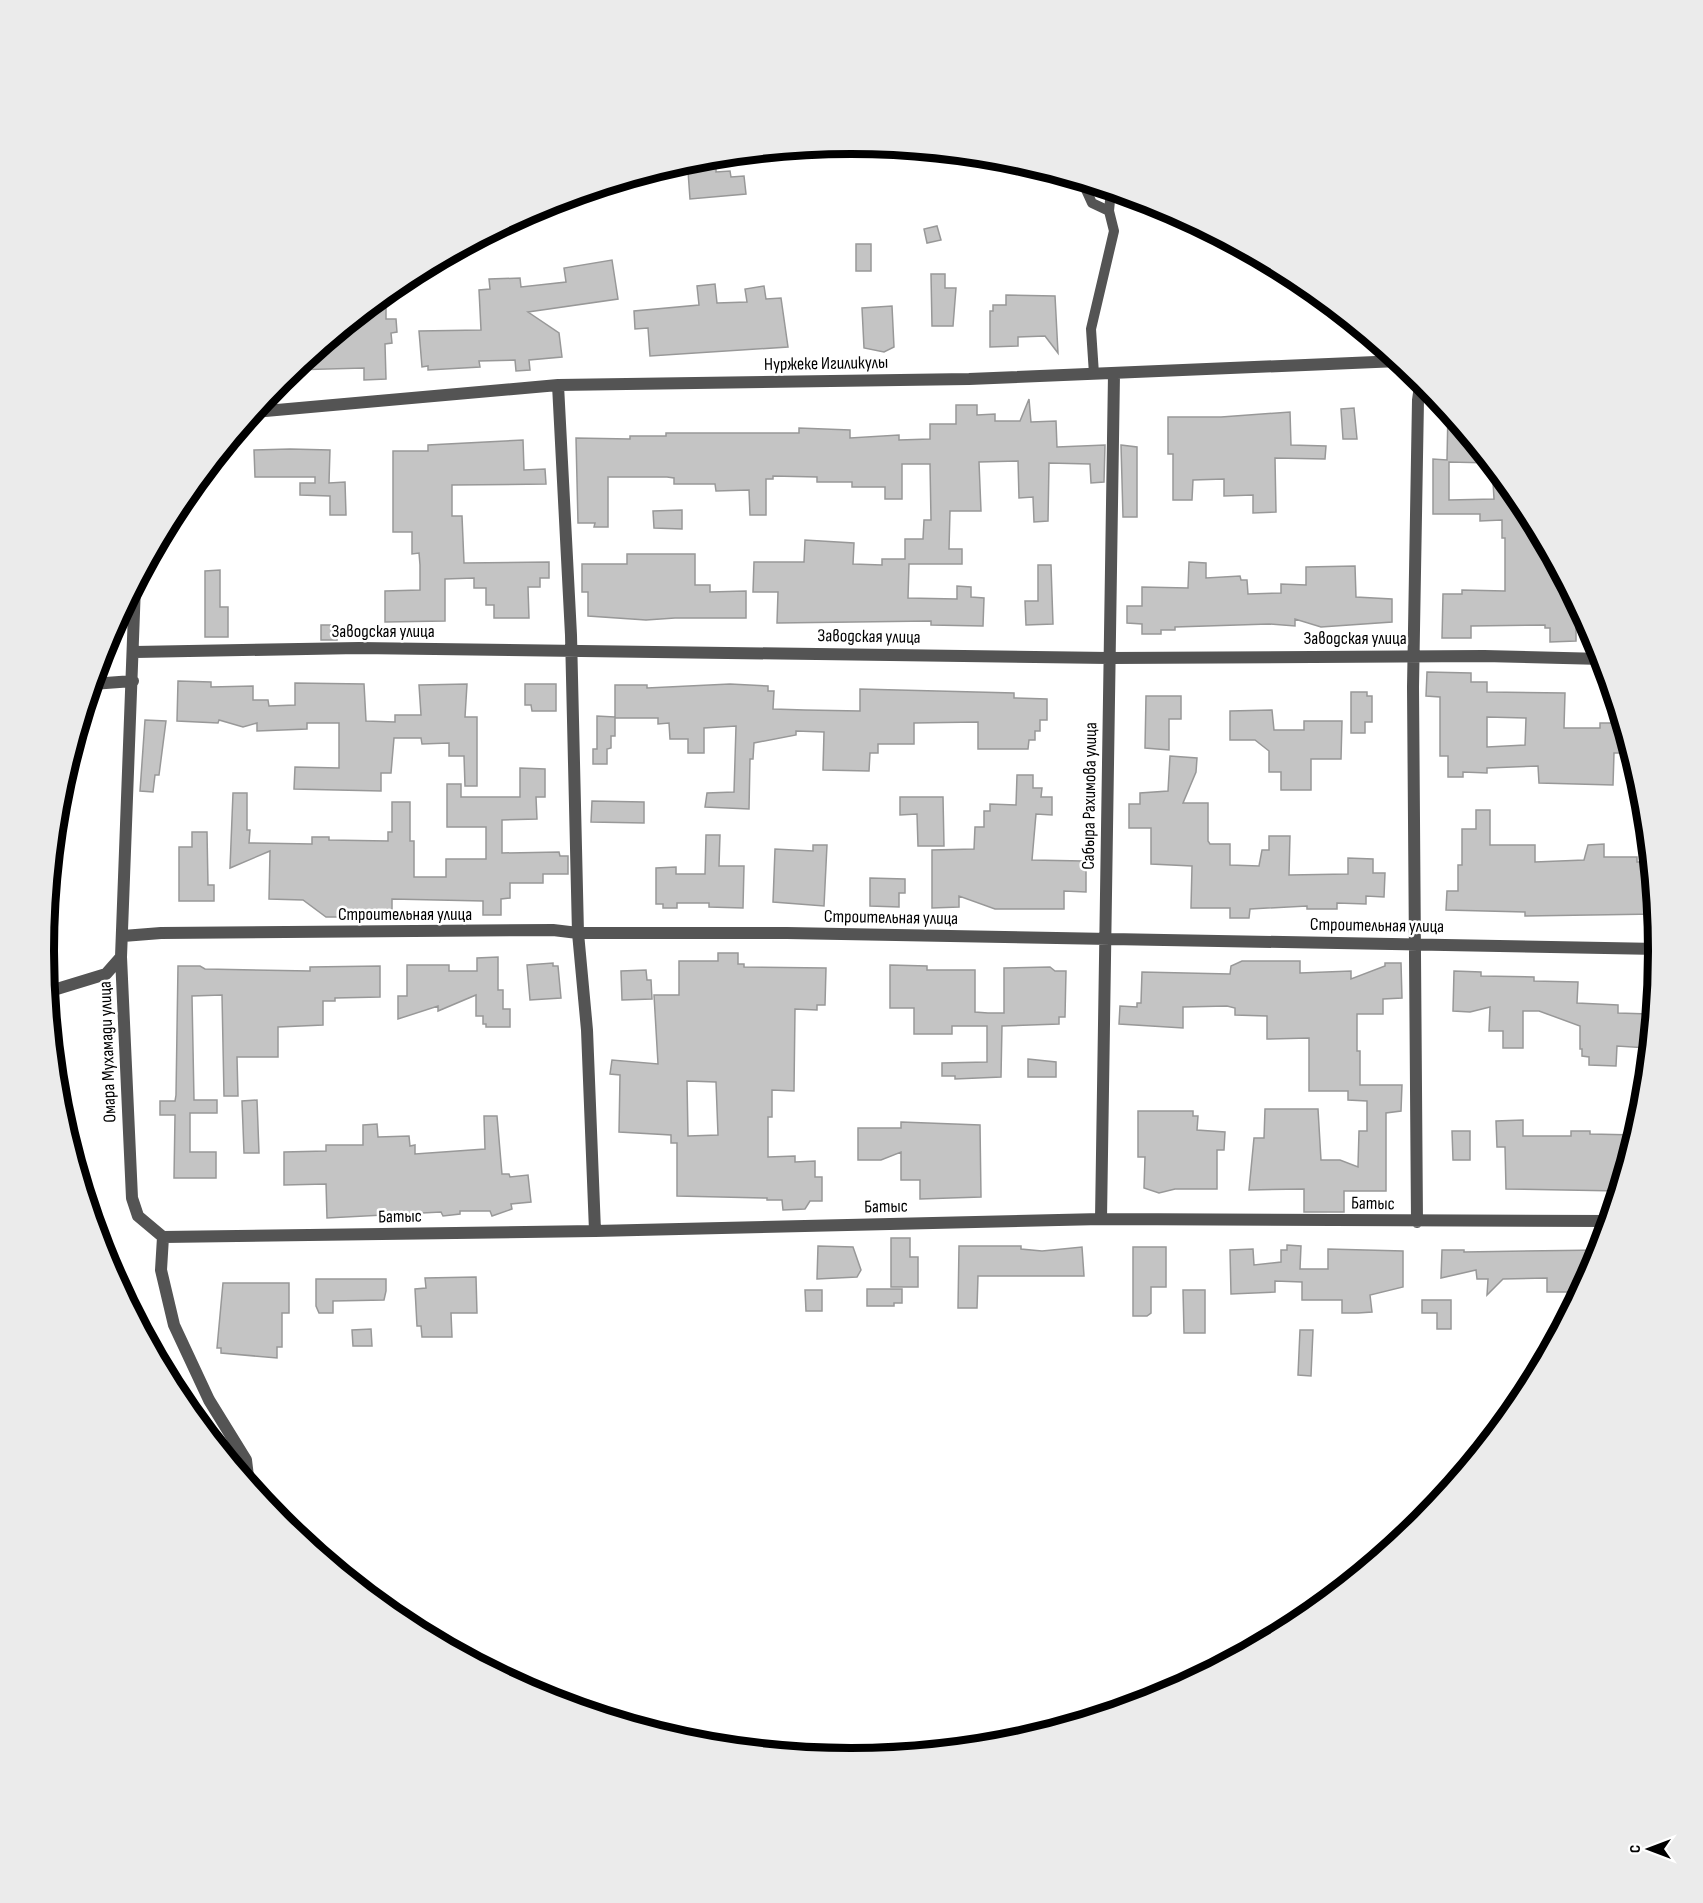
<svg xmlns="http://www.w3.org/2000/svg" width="1703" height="1903" font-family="'Sofia Sans Condensed',sans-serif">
<rect width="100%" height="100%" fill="#fff"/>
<path fill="#c4c4c4" stroke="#989898" stroke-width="1.5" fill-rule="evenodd" d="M716,168v4l14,-1 1,6 13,-1 2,18 -56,5 -2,-28z
M937,226l4,14 -14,3 -3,-14z
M856,244h15v27h-15z
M612,260l6,39 -90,13 31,21 3,24 -33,3 1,10 -14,1 -1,-11 -36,1 1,6 -52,3v-4l-6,1 -3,-36 62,-1 -2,-40 11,-1 -1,-10 31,-1 1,9 45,-5 -2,-14z
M931,274h14v14h11l-3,38h-21z
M715,284l2,19 30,-1 -2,-13 19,-3 2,13 15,-1 7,49 -138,9 -2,-28 -13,1 -1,-18 65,-6 -2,-19z
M1006,295l49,1 3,57 -13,-17 -27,1v9l-28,1v-36h3v-6h13z
M892,306l2,41 -10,5 -20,-4 -2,-40z
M386,308v11h10l1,13 -6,1 1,10 -7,1 1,35 -22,1v-12l-72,2 75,-61z
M1029,399l2,23 25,-1 1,26 48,-2 -1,37 -13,1 -1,-19 -41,-1 -1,58 -14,1 -1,-25 -14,1 -1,-37 -39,1 2,49h-31l-1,38h13v15h-53l-1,34 49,1v-13l14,1v10l13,1 -1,28 -52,-1v-4l-154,2 1,-31h-25l1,-30h50l1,-22 49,3 -1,21 29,1v-6h23v-20h18l1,-19h7l-1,-56h-28v35h-17v-12h-33v-5h-35v-5l-44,-1v3h-7v36h-16l-1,-25 -33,1 -1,-7h-41v-6l-7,-1h-59v50h-14l1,-4h-17l-2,-85 54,1v-3h36v-3h133v-5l51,2v8l49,-3v5l31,-1v-15h26v-19h21v10l18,-1v7h25z
M1354,408l3,31h-14l-2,-30z
M1448,410l42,53 -41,-1v38l45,-1 -2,-35 32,39 52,98v40l-26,1v-14h-5v-3l-74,1v12h-29l1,-44h19v-4l43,1v-53h-3v-18l-22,1v-7h-47v-55l14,1z
M1290,412l1,33 35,1 -1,13 -50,-1 1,54 -23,1v-18l-29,1v-17l-31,1 -1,20h-19v-46h-5v-37h53z
M523,440l1,30 21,-1 1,15 -94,1v31h10l2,47 85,-1v16h-9v9h-12l1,31h-35v-13h-8v-17h-12v-10l-29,1v42l-60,1v-31l35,-1v-25l-1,-12 -7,1v-22h-19v-81h35v-6z
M1121,445l16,2v70h-14z
M290,449l40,1 -1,33 16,-1 1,33h-16v-19l-30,-1v-12h15v-6h-60l-1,-27z
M682,510v19l-28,-1 -1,-17z
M627,554h68v31h15v7l36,-1v27h-71l-29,2 -58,-4v-24h-6v-28h45z
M1189,562l17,1v15l34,-2 1,4h6l1,14 33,-1v-9l25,1v-18l49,-1 1,31 36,2v23l-71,5 -26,-8v7l-26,-2 -94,3v3h-14v4h-19v-10l-15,-1v-17h15v-19l46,1z
M1038,565h13l2,59 -27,1 -1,-24h13z
M220,570v37h8v30h-23v-66z
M321,625h15l1,15h-16z
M1427,672l44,1v9h16v10l78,1 -1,35h36v-5h22l10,30h-18l-1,32 -74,-2 -1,-17 -51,2v5l-24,-1v5h-15v-21h-8v-59l-14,-1zM1487,717l39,1 -1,27 -38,2z
M178,681l33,1v5l42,-1v14h15l1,6 26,-1v-22l69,1 2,37 29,1v-7h26l-2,-30 48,-1 -2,33h12v69h-12l-1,-30h-15v-13l-27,1 -1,-6h-27l-3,35h-10v18l-87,-2 1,-22 44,1v-45h-32v6l-50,2v-8l-14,4 -24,-7 -1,3 -41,-2z
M525,684h31v27h-24l-1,-6h-6z
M730,684l38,2v5h6l-1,18 32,1 55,1v-22l154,4v5l33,1v21h-7v11h-5v9h-6l-1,9h-50v-27l-64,1v21h-36v9h-8l-1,18 -46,-1 1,-38 -28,-1v4l-42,8 -1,16h-3l-1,50 -44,-2 2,-14 27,-1 2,-66 -32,2v25h-16v-14h-18l-1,-16 -11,1v-6h-43v18h-4v12l-4,1v15h-14v-15h4v-33l18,1v-32h32v3z
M1351,692h16v4h5v26h-7v11h-14z
M1146,696h35v23h-12v31l-24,-2z
M1272,710l2,20h30v-9h38l-1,38h-30v31h-30v-18h-12v-21l-14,-11h-25v-29z
M145,720l21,1 -7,54h-4l-2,17 -13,-1z
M1170,756l27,2 -1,14 -13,31h25v38l2,3h20v21l29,1 3,-16h7v-14h21l-1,39 59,-1v-16l25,1v14h12l-1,24 -18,-1v8l-29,-1v6h-30v-3l-57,3 -1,9h-19v-10h-39l1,-42 -41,-2v-36h-22v-24h11v-11l28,-2z
M520,768l25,1v28h-9l1,22 -35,1v33l57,-1 1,4h8v18h-25v9h-33v15l-9,1v16h-18v-14l-91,-2v15h-51v3h-15l-23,-17 -34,-1 1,-48 -40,17 3,-75h14v37h3l-1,13 63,1v-7h17v3l59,1v-9h4v-30h18v39h4v36h32v-18h40v-32h-39v-43h14v13h59z
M1017,775h16v13h9l-1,9h11v18l-16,-1 -4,46 51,1v4h3v27l-22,-1v18h-69l-36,-13v11l-27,1v-58l42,-1 1,-22h9v-16h6v-7l26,1z
M900,797h43l1,49h-26l-1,-32 -17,1z
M592,801l52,1v21l-53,-1z
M1476,810h14v35h45v17l49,-2 4,-15 16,-1v13h33v5h10v25h6l3,27 -131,2v-4l-79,-2 1,-19h11v-26h4v-36h14z
M192,832h15l1,53h6v16h-35v-54h13z
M706,835h14l-1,31h25l-1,42 -34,-1v-4h-32v5h-14v-4h-7v-36l20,-1v7h29z
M813,845h14l-3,61 -51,-4 2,-53 38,2z
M870,878l35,1v14h-6v14l-29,-1z
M718,953h20v11h6v3l82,1 -1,37h-8v5l-22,-1 -1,82 -22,-1v27h-4v40l27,-1v6l20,-1v16h7v24h-12l-5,8 -22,1 -1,-10h-15v-2l-90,-2v-53h-6v-8l-52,-3 1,-57 -10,-1 2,-14 46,4 -4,-69h25v-34h39zM687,1081l29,1 2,53 -30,1z
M498,957v33h5v19h7v18h-24v-3h-3v-8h-7v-21l-38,16v-5l-40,13v-23h9v-31h42v6h28v-13z
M1242,961h58v12l51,-2v8l34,-13v-3h16l1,35 -19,1v15h-26v37h3v34h42l-1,26 -15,2v78h-42v21h-40v-23l-55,1 5,-52h10l1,-29h53l3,51h19l18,7 1,-36h8v-30l-19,-1v-9h-39v-53l-42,1v-23l-32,-1v-7l-8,-2 -44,1v21l-64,-4 1,-18 17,1v-4h4l1,-31 88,2 1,-8z
M553,963v3h5l3,32 -31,2 -3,-35z
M890,965l37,1v4h48v42l13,1h16v-45l46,-1 5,4h11l-1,46h-6v7l-57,2 -1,51 -46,2v-3h-13v-13l45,-1v-36h-35v8h-38v-26h-24z
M178,966h22l5,3 105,2v-4l70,-1v31l-45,1v3h-12v24l-45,2v30h-41l1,39h-14l-2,-101 -30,1 2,104h23v13h-27v39h26v26h-42l1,-63h-15v-14h15l1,-6z
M646,970l1,10h4l1,19 -30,1 -1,-29z
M1454,971l27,1v4l53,1v4l44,1 -1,21 41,2v8l31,1 -1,34 -31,-2 -1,20 -27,-1v-8l-7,-1v-7h-2v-23l-41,-15h-16v37h-20v-17h-14l1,-24 -20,5 -17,-1z
M1028,1059l28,3v15h-28z
M257,1100l2,53h-15l-2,-52z
M1138,1111h55v5h5l-1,14 28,2 -1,18h-7v39h-42l-16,4 -15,-5 1,-31h-7z
M484,1116h13l5,58h7l1,3 18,-2 3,27 -20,2 1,5 -20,7 -2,-5h-30v3l-17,2 -2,-4 -114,6 -1,-34 -42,1v-33l42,-1v-6h37v-20l14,-1 1,13 31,-1 1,10 5,-1v9l70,-5z
M1523,1120v16h48v-5h19v3l46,1 -17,56 -113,-2 -1,-42h-8l-1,-26z
M901,1122l79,3 1,72 -61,2v-19h-19v-28l-20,8h-23v-32h43z
M1452,1131h18v29h-17z
M891,1238h19v19h8v30h-27z
M1287,1245l14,1 -1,23h28v-20l75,2v36l-33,8 2,17 -14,1h-16v-13h-40v-18l-27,-1v11l-44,2 -1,-44 23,-1 1,16 27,-3v-12h6z
M818,1246l35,1 8,23 -4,7 -40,2z
M959,1246h62v3l21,2 40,-4 2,29h-106l-1,32h-19z
M1133,1247h33v40h-15v26l-4,3h-14z
M1442,1250h22v2l137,-2 -20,42h-34v-14l-44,1 -16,16 1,-16h-11l-1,-9 -35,8z
M476,1277l1,36h-26l1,24h-30l-1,-11h-4l-2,-37 11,-1 -1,-10z
M316,1279h70v12l-2,9 -51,1v12h-14l-3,-7z
M223,1283h66v30h-7v34h-5v11l-56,-5v-5h-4z
M867,1289h35v14h-8v3h-27z
M805,1290h17v21h-16z
M1183,1290h22v43h-21z
M1422,1300h29v29h-14v-16h-15z
M371,1329l1,17h-19l-1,-16z
M1300,1330h13l-2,46 -13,-1z"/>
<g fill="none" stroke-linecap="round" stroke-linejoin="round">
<path stroke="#545454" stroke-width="10" d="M1082,181l10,22 17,8 5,20 -23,98 3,45
M1109,211l2,-21"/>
<path stroke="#545454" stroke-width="12" d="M558,385l13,250 7,298 9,97 8,201
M254,412l304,-27 411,-6 430,-18
M135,586l-14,371 11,241 6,18 25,21 -2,33 13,55 35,75 37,60 3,25
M135,652l224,-4 750,10 375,-2 119,3
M92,684l41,-3
M123,936l38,-3 392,-3 25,3h209l872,16
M47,992l59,-18 15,-17
M1101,1219l13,-845
M1417,1222l-4,-535 5,-287 3,-21
M163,1237l432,-6 506,-12 509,2"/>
</g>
<g text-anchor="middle" stroke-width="5" stroke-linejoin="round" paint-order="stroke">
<g font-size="18" fill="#000" stroke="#fff">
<text transform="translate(826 363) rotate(-1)" y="6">Нуржеке Игиликулы</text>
<text x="383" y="637">Заводская улица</text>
<text transform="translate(869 636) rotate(1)" y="6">Заводская улица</text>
<text x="1355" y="644">Заводская улица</text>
<text transform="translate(1089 796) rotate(-89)" y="6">Сабыра Рахимова улица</text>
<text x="405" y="920">Строительная улица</text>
<text transform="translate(891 917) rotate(1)" y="6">Строительная улица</text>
<text transform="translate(1377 925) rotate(1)" y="6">Строительная улица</text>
<text transform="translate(107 1052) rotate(-92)" y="6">Омара Мухамади улица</text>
<text transform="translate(1373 1203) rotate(1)" y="6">Батыс</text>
<text transform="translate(886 1206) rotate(-1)" y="6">Батыс</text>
<text transform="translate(400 1216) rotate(-1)" y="6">Батыс</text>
</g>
</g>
<path d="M0 0H1703V1903H0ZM54 951a797 797 0 1 1 1594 0a797 797 0 1 1-1594 0Z" fill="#ebebeb" fill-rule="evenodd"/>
<path fill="none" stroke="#000" stroke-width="8" d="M54 951a797 797 0 1 1 1594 0a797 797 0 1 1-1594 0Z"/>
<g transform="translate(1649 1849) rotate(270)" stroke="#ffffff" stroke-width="4.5" paint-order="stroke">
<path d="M0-4.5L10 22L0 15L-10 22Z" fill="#000000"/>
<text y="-9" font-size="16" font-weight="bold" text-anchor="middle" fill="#000000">С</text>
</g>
</svg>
